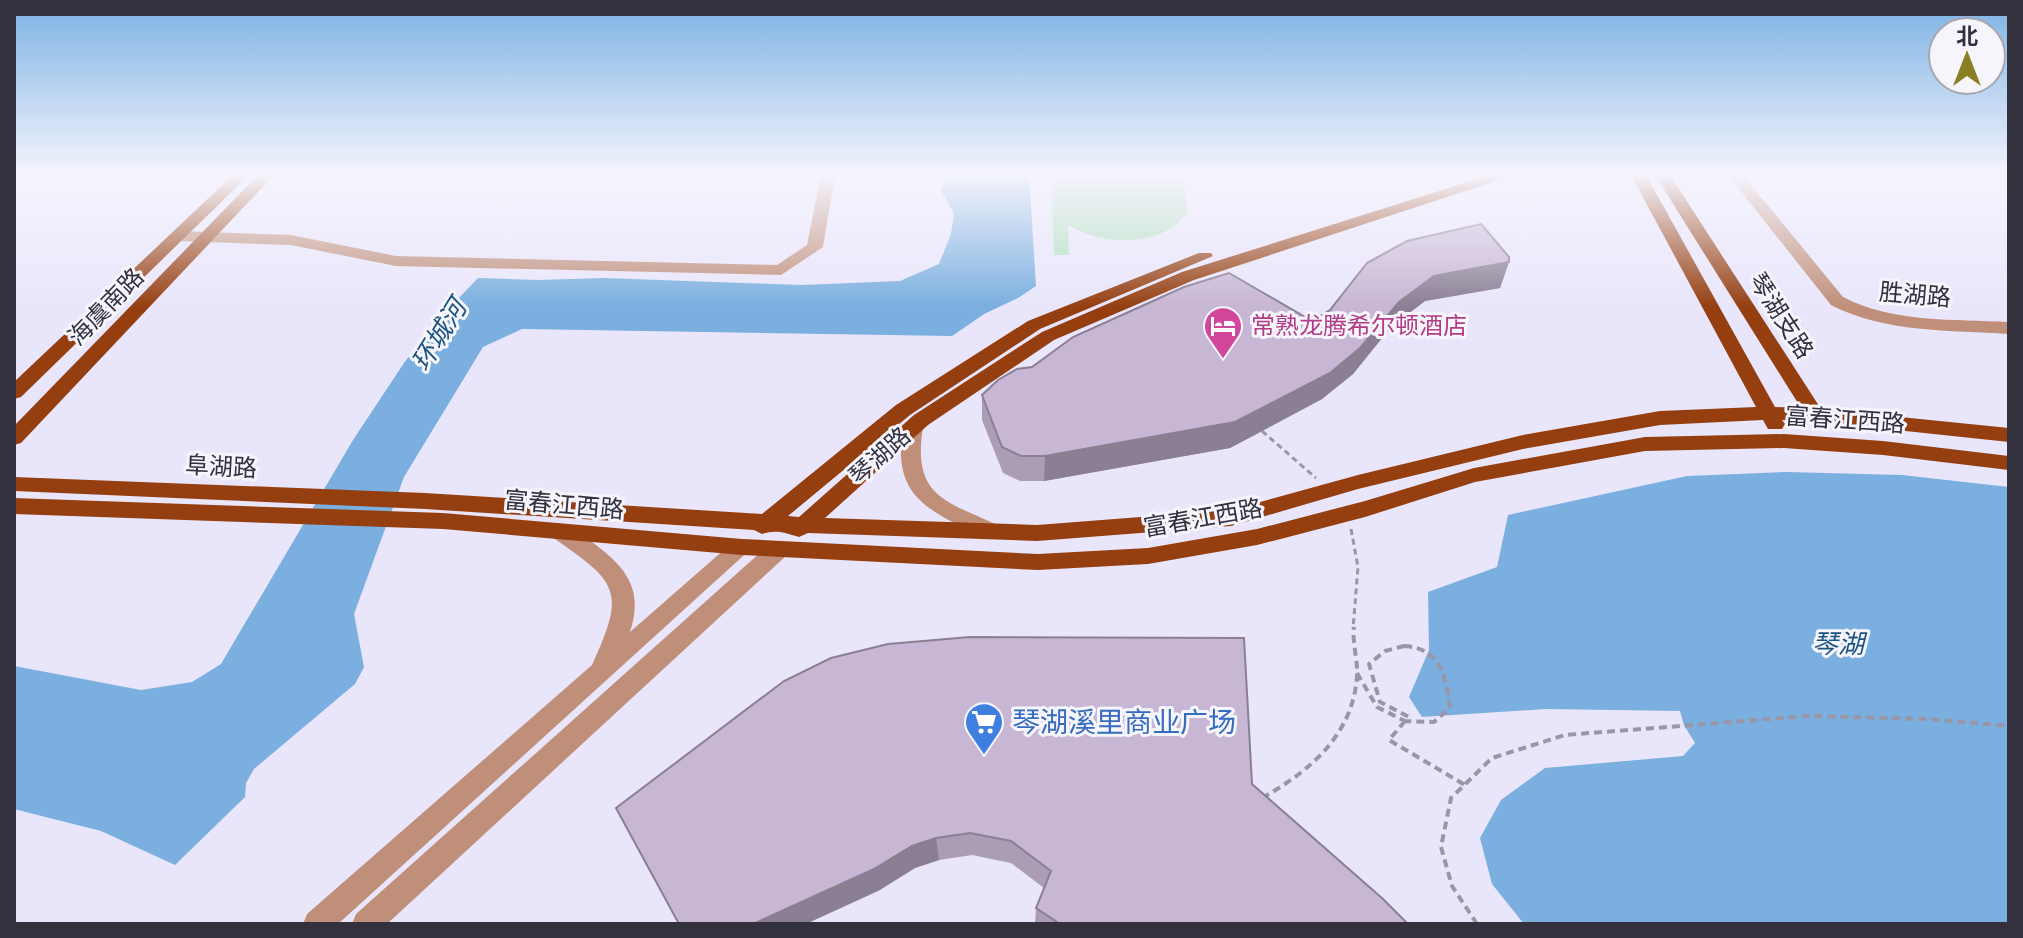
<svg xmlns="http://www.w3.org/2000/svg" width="2023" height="938" font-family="Manrope,'Noto Sans SC',sans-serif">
<rect width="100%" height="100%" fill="#e9e6fb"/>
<path fill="#b2debf" d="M1051,175h132l5,37c-27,37 -85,34 -120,13l1,30h-15z"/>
<path fill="#7bafdf" d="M951,175h78l7,111 -18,12 -34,16 -32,22 -430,-7 -39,18 -79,130 -50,137 10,53 -9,17 -101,85 -8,14 -1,14 -70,68 -74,-34 -87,-22v-143l127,24 51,-8 29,-18 132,-224 51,-77 29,-38 45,-47 60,2 66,-2 197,7 99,-4 39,-17 12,-30 3,-21 -14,-24z
M1787,472l115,3 107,12v437h-485l-32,-40 -12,-46 21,-38 44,-32 138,-12 12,-13 -11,-18 -4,-14 -134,-2 -124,8 -13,-20 20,-47 -1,-58 69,-25 11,-52 179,-39z"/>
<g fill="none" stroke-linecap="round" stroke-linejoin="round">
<path stroke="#9996a7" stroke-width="3" stroke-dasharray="6 4" stroke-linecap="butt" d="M1262,431l54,47
M1351,529l7,38 -5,62"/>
<path stroke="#9996a7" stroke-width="4" stroke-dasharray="8 5" stroke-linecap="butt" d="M1404,646c37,2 42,31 46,62l-16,14 -29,-1 4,-4 -29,-15 -11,-38 16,-13z
M1357,673l20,34 28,14
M1405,721l-16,19 76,45
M1262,798c48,-27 91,-63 95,-122 1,-17 -5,-32 -3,-49
M1477,924l-25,-38 -11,-39 10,-49 41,-40 73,-23 243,-19 120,3 81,7"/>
<path fill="#c08f7a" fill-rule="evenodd" d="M821,175h14l-12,72 -42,28 -385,-9 -105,-21 -113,-4 -8,-5 8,-5 113,4 105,21 381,9 30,-20z
M1728,175h15l100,122c50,26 111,22 166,25v12c-59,-4 -124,-1 -178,-29z
M913,420l10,7c-11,68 21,74 75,98l4,6 -4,6c-12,4 -23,-4 -34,-9 -50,-24 -70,-44 -61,-101z
M559,523c12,4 22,12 33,19 34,25 52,47 38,90l104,-91 8,-2 8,2 3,6 -415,377h-35l4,-10 285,-249c35,-75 25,-83 -40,-128l-4,-6 4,-6z
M779,541l8,2 3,6 -3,6 -400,369h-35l4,-10 415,-371z"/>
<path fill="#953f11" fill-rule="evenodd" d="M233,175h16l-228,222 -7,2v-17z
M258,175h16l-253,268 -7,2v-19z
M1490,175h24l-320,105 -140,60 -126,85 -103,93 212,7 194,-15 127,-35 165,-40 137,-24 96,-4 -125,-232h15l129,232 26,1 -146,-233h15l151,234 188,19v14l-179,-19 -10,7 -7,-2 -4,-7 -27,-1 3,4 -3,5h-14l-5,-9 -103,5 -137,24 -165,40 -127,37 -194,15 -229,-8 -9,4c-13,-4 -22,-8 -37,-3l-8,-4 -329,-21 -411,-18v-14l411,16 337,21 134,-109 132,-84 171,-68h12l2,3 -173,73 -130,86 -122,101 11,1 115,-102 128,-83 140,-60z
M1784,434l99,7 126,15v14l-126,-15 -99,-7 -139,3 -170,31 -110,35 -108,28 -109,19 -110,6 -296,-15 -299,-26 -429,-15v-16l429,15 299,26 296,15 110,-6 109,-19 108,-28 109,-33 171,-31z"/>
</g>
<path fill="#ab9db6" d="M1509,262l-9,26 -75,13 -34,26 -38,47 -31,25 -92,49 -186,33h-24l-17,-8 -21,-53v-25l50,-28 280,-46z
M1252,784l156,140h-373l1,-16 8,-20 -33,-25 -39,-8 -33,5 -24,8 -37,23 -262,-83z"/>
<path fill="#8b7f94" d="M1509,262l-9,26 -75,13 -34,26 -38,47 -31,25 -92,49 -186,33 1,-25 354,-154 35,-26z
M936,838l3,22 -24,8 -37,23 -72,33h-53l159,-78z"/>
<path fill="#c7b6d4" stroke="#8b7f94" stroke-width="2" d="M1481,224l28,33v5l-75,14 -35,26 -39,46 -30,25 -95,49 -190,34h-24l-19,-9 -20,-52 16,-15 19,-11 15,-2 41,-30 111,-50 45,-14 83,48 18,-11 37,-47 40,-22z
M970,637l274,1 8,146 131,115 25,25h-348l-24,-16 15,-37 -40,-30 -41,-8 -34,5 -24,8 -38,23 -121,55h-74l-63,-116 168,-127 47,-23 57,-14z"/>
<linearGradient id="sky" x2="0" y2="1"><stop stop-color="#7cb2e4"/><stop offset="0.57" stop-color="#f5f4fd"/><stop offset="1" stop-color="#f5f4fd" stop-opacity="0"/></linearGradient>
<rect width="2023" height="307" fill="url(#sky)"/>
<defs>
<g id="hotel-pin" transform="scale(2)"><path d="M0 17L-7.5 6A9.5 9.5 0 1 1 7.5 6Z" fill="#d1479c" stroke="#f6f5fc"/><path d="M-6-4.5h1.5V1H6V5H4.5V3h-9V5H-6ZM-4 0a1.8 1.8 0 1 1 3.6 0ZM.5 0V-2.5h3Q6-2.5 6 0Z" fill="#fff"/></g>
<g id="supermarket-pin" transform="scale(2)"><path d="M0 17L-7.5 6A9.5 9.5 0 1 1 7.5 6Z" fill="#3f7fe0" stroke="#f6f5fc"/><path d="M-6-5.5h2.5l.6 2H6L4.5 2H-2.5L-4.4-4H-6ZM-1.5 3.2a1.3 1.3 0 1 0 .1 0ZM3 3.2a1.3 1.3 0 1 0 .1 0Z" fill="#fff"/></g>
</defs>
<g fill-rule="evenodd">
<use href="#hotel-pin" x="1223" y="326"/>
<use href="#supermarket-pin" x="984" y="722"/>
</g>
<g text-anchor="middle" stroke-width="6" stroke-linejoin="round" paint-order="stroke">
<g font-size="24" fill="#33313d" stroke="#f6f5fc">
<text transform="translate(1915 295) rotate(5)" y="8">胜湖路</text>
<text transform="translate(106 307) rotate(-46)" y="8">海虞南路</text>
<text transform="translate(1781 316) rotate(57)" y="8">琴湖支路</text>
<text transform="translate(1845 420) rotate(4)" y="8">富春江西路</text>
<text transform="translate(880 456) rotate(-42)" y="8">琴湖路</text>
<text transform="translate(221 467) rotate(3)" y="8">阜湖路</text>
<text transform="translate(564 505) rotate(5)" y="8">富春江西路</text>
<text transform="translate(1203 518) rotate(-10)" y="8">富春江西路</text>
</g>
<g font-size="24" fill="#b23c85" stroke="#f6f5fc" text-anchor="start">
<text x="1251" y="334">常熟龙腾希尔顿酒店</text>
</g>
<g font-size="26" font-style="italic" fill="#1b5381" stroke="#f6f5fc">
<text transform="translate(439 335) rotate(-58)" y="9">环城河</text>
<text x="1838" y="653">琴湖</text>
</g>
<g font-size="28" fill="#366cbe" stroke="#f6f5fc" text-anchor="start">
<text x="1012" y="732">琴湖溪里商业广场</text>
</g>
</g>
<rect width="2023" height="938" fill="none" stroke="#33313d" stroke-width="32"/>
<g transform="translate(1967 56)"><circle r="38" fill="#f6f5fc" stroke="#a8a7b0" stroke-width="2"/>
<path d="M0-6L14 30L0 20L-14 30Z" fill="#8b7f26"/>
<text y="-12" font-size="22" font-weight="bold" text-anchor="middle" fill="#33313d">北</text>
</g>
</svg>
